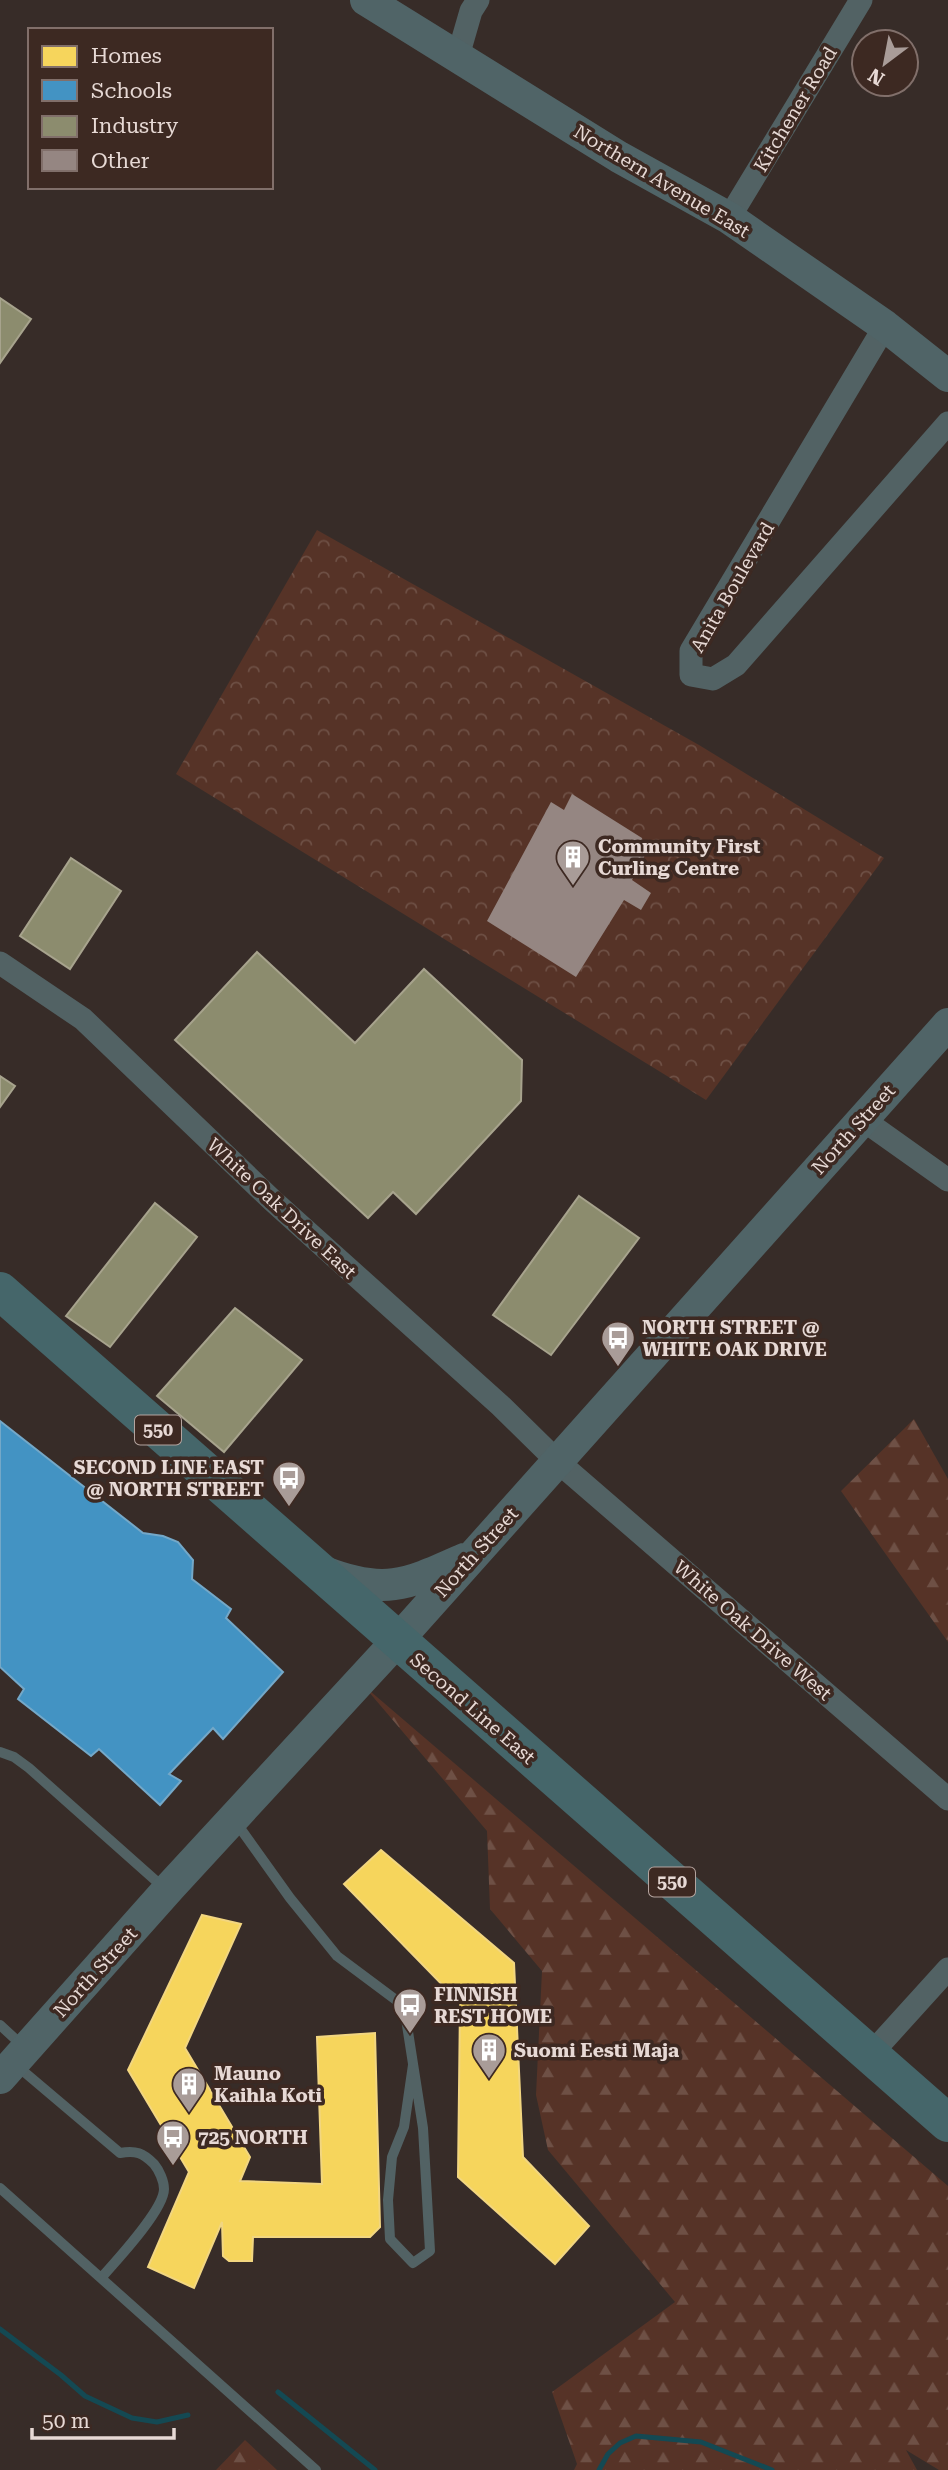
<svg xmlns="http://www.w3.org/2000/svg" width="948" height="2470" font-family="'Roboto Serif',serif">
<defs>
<pattern id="forest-firs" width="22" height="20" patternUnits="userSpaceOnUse" patternTransform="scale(1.75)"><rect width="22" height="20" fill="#563327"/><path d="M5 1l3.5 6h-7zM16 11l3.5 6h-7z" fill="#6e5045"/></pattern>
<pattern id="park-crowns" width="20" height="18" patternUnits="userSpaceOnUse" patternTransform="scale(1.75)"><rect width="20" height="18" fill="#563327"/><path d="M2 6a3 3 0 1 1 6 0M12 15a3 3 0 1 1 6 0" fill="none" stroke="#6e5045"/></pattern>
</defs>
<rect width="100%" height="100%" fill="#372c28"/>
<path fill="url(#forest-firs)" d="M914,1419l34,60v163l-107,-151z
M363,1685l585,501v284h-9l-33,-20 11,20h-343l3,-6 -25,-72 123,-90 -127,-152 -12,-55 6,-124 -52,-62 -3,-78z
M245,2440l32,30h-61z"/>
<path fill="url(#park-crowns)" d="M317,530l382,215 185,113 -178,242 -530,-326z"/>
<path fill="#f6d55c" stroke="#f2d680" stroke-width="2" d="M381,1850l133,113 9,194 66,69 -34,38 -97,-87 2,-174 -116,-119z
M202,1915l39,9 -56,124 65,109 -10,24 82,3 -5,-147 58,-4 5,194 -10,10h-117l-1,24h-23l-6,-5 -1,-34 -28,66 -46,-21 41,-95 -61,-102z"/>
<path fill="#4393c3" stroke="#74a8c8" stroke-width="2" d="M0,1421l143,112 20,3 15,6 15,18 -1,19 39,30 -5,9 57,54 -60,67 -10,-11 -44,46 12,7 -21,24 -61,-56 -8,7 -73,-57 6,-10 -24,-22z"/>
<path fill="#8c8c6e" stroke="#a7a38d" stroke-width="2" d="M0,298l31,21 -31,44z
M71,858l50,33 -51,78 -50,-33z
M257,952l98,91 69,-74 98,91 -1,41 -105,113 -23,-22 -25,26 -193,-178z
M0,1076l15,10 -15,21z
M579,1196l60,42 -88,117 -58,-40z
M155,1203l42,34 -87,110 -44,-31z
M235,1308l67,52 -78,92 -67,-56z"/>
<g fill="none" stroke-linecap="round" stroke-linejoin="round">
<path stroke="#144953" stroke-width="5" d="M0,2329l61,46 24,21 47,22 25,4 31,-7
M278,2392l97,78
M599,2470l9,-16 12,-11 16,-7 65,6 71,28"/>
</g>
<path fill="#958682" d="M572,794l70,44 3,17 -13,25 19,13 -10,17 -17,-10 -48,77 -89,-56 64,-119 13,8z"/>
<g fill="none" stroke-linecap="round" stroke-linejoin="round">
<path stroke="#526264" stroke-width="10" d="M0,1752l14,5 15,11 135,120
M235,1821l55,77 47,58 67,50 19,122 7,123 -17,12 -23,-24 -2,-39 4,-43 12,-30 9,-62
M0,2025l24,22
M16,2065l104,88c16,-3 23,0 34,11 5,6 10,17 10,25 0,21 -48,72 -63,89
M0,2188l316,282"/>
<path stroke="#526264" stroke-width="23" d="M458,56l13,-45 7,-11
M729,218l132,-218
M885,326l-194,325v24l22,4 23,-14 212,-242
M0,963l83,56 190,182 228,205 56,55 391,338
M862,1119l86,61
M870,2055l78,-86"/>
<path stroke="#506467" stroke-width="32" d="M366,0l253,157 110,61 156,108 63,50
M324,1572c61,24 84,12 140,-13
M0,2078l171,-192 226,-245 551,-617"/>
<path stroke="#45666a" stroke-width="38" d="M0,1291l948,832"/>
</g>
<defs>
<g id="building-pin" transform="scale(1.75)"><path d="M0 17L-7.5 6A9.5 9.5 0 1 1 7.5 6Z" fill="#a99c98" stroke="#3d2922"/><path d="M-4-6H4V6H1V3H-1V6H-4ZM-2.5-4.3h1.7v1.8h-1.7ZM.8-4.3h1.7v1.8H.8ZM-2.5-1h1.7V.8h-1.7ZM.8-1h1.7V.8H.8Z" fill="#fff"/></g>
<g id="bus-pin" transform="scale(1.75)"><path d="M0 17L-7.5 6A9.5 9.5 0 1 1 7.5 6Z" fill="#a99c98" stroke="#3d2922"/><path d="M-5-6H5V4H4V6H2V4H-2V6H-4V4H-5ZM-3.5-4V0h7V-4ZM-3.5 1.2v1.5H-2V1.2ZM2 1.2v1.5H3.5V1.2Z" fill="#fff"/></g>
</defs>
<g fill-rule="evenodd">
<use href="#building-pin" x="573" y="857"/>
<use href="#bus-pin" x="618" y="1338"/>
<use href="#bus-pin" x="289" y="1478"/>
<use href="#bus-pin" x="410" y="2005"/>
<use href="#building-pin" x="489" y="2050"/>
<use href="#building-pin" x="189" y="2084"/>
<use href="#bus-pin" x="173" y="2137"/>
</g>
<g text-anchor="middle" stroke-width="7" stroke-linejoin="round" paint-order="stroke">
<g fill="#3d2922" stroke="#b4a49f" stroke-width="2">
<rect x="135" y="1415.5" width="46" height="29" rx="5"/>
<rect x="649" y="1867.5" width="46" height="29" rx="5"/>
</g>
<g font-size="18" font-weight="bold" fill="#e7d9d5">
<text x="158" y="1436">550</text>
<text x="672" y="1888">550</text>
</g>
<g font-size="19" fill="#e7d9d5" stroke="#3d2922">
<text transform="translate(795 109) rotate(-59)" y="7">Kitchener Road</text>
<text transform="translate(662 181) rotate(31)" y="7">Northern Avenue East</text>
<text transform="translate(732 587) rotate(-60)" y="7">Anita Boulevard</text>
<text transform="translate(853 1129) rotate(-48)" y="7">North Street</text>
<text transform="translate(282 1208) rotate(43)" y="7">White Oak Drive East</text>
<text transform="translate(476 1552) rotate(-48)" y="7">North Street</text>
<text transform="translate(753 1630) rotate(41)" y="7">White Oak Drive West</text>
<text transform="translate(473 1708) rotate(41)" y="7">Second Line East</text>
<text transform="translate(95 1972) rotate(-48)" y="7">North Street</text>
</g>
<g font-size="19" font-weight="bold" fill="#e7d9d5" stroke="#3d2922" text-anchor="start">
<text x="598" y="853">Community First<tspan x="598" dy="22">Curling Centre</tspan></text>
<text x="642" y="1334">NORTH STREET @<tspan x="642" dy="22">WHITE OAK DRIVE</tspan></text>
<text x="264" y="1474" text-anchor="end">SECOND LINE EAST<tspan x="264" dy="22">@ NORTH STREET</tspan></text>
<text x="434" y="2001">FINNISH<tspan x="434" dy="22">REST HOME</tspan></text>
<text x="514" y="2057">Suomi Eesti Maja</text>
<text x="214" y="2080">Mauno<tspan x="214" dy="22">Kaihla Koti</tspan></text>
<text x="198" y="2144">725 NORTH</text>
</g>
</g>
<rect x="28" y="28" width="245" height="161" fill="#3d2922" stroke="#816f6a" stroke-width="2"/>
<rect x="42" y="46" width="35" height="21" fill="#f6d55c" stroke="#816f6a" stroke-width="2"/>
<text x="91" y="63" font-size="21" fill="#e7d9d5">Homes</text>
<rect x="42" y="80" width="35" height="21" fill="#4393c3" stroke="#816f6a" stroke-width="2"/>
<text x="91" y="98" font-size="21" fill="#e7d9d5">Schools</text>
<rect x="42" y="116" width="35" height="21" fill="#8c8c6e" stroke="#816f6a" stroke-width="2"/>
<text x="91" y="133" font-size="21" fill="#e7d9d5">Industry</text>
<rect x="42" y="150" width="35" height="21" fill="#958682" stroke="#816f6a" stroke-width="2"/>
<text x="91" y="168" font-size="21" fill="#e7d9d5">Other</text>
<g transform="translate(885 63) rotate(212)"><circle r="33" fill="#3d2922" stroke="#816f6a" stroke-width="2"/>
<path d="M0-5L12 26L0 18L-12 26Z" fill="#a99c98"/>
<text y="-10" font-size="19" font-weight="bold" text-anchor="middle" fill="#e7d9d5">N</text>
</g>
<path d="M32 2428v10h142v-10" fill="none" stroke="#e7d9d5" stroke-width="3.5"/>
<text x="42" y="2428" font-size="21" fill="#e7d9d5" stroke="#3d2922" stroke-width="5" paint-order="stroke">50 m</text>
</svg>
